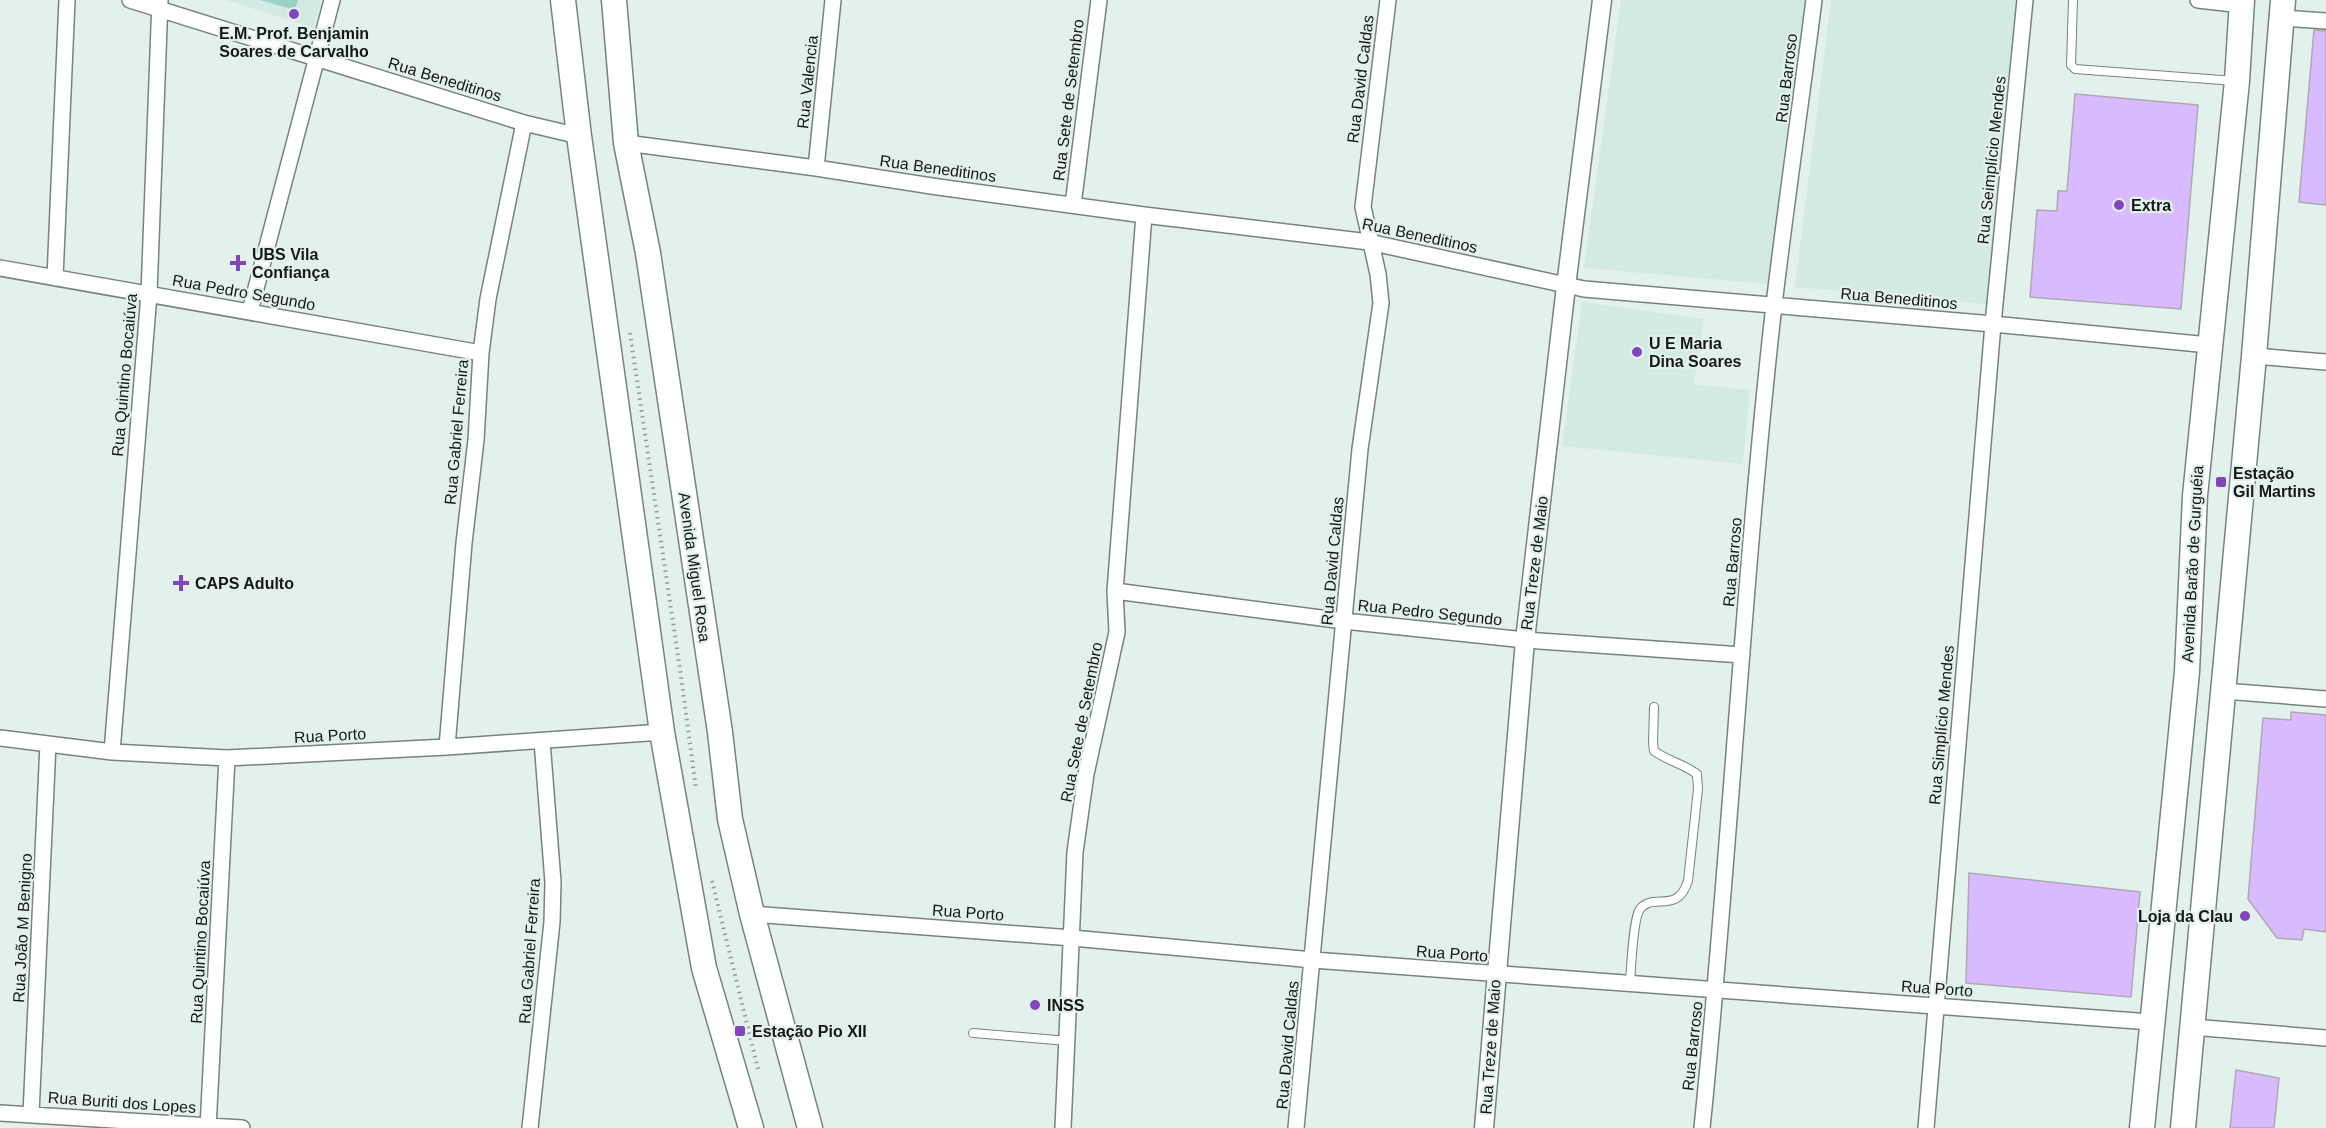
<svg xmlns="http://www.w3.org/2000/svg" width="2326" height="1128" font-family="Arial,sans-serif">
<rect width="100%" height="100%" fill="#e3f1ed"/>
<path fill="#d2eae3" d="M226,0h95l-7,28z
M1621,0h186l-38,284 -185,-16z
M1831,0h188l-33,304 -191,-17z
M1582,302l122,17 -10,65 56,6 -7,74 -181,-18z"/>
<path fill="#98d3c4" d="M260,0h38l-3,10z"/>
<path fill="#dabafe" stroke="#ada8b3" stroke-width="1.5" d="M2314,30l12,1v174l-27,-3z
M2075,94l123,11 -17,204 -151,-12 7,-87 20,1 1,-20h9z
M2291,712l35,3v217l-22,-3 -2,11 -25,-2 -29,-39 15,-181 28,2z
M1969,873l171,19 -9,105 -165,-14z
M2236,1070l43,8 -5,50h-44z"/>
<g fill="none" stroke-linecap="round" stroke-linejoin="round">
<g stroke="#76837f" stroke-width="10">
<path id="service" d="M2073,0l-2,65 4,4 160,12
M1630,983c1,-13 3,-65 10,-74 13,-17 37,6 48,-28l10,-92 -1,-15c-15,-11 -29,-13 -43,-23l-1,-8 1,-36
M973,1033l95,8"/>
</g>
<g stroke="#76837f" stroke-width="18">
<path id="minor" d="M130,0l394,123 55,13
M2198,0l44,5
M2281,18l45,3
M626,143l190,25 122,19 206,28 225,27 215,47 409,35 216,21
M816,168l17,-168
M1073,205l26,-205
M0,268l481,85
M55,278l12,-278
M250,311l82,-311
M2254,356l72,6
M1115,591l229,30 181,19 217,15
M2224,691l102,8
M0,738l112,14 115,6 220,-11 215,-15
M447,747l17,-204 12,-103 5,-87 7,-54 36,-176
M112,752l37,-458 11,-294
M752,914l320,24 241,22 838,62
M2192,1027l134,11
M0,1113l242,15
M31,1114l17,-370
M208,1128l19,-370
M530,1128l22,-206 1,-40 -11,-141
M1063,1128l12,-276 11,-78 31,-142 -2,-41 29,-376
M1296,1128l64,-679 21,-146 -3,-29 -15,-67 25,-207
M1702,1128c28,-274 41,-549 72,-823 12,-102 27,-203 40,-305
M1926,1128l67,-804 32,-324"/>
</g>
<g stroke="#76837f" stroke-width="21">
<path id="tertiary" d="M1484,1128l41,-488 41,-354 36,-286"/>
</g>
<g stroke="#76837f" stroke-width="27">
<path id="primary" d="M563,0l16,136 83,596 42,236 47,160
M614,0l12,143 22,110 72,479 10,87 22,95 58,214
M2142,1128l45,-456 8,-176 42,-415 5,-81
M2183,1128l71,-772 29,-356"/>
</g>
<path stroke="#909a97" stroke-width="4" stroke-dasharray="1.5 4.5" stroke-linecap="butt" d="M630,333l51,343 15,113
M712,881l46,188"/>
<use href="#service" stroke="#fff" stroke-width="8"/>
<use href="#minor" stroke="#fff" stroke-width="15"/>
<use href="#tertiary" stroke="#fff" stroke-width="18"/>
<use href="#primary" stroke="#fff" stroke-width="24"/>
</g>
<g fill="#8345ba" stroke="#e3f1ed" stroke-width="2">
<circle cx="294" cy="14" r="6"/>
<circle cx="2119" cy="205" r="6"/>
<path d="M235 254h6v6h6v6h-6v6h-6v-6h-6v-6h6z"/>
<circle cx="1637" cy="352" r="6"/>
<rect x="2215" y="476" width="12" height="12" rx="3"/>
<path d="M178 574h6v6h6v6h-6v6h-6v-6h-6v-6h6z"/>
<circle cx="2245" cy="916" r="6"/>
<circle cx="1035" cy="1005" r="6"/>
<rect x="734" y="1025" width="12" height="12" rx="3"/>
</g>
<g text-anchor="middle" stroke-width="4.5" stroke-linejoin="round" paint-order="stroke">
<g font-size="16" font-weight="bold" fill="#141918" stroke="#e3f1ed" text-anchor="start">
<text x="294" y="39" text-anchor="middle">E.M. Prof. Benjamin<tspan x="294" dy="18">Soares de Carvalho</tspan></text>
<text x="2131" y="211">Extra</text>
<text x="252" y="260">UBS Vila<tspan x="252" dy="18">Confiança</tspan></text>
<text x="1649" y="349">U E Maria<tspan x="1649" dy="18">Dina Soares</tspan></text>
<text x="2233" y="479">Estação<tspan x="2233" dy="18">Gil Martins</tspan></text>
<text x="195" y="589">CAPS Adulto</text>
<text x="2233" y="922" text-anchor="end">Loja da Clau</text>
<text x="1047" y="1011">INSS</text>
<text x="752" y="1037">Estação Pio XII</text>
</g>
<g font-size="16" fill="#141918" stroke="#e3f1ed">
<text transform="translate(1786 78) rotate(-83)" y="6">Rua Barroso</text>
<text transform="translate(445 79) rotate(17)" y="6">Rua Beneditinos</text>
<text transform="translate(1360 79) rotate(-83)" y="6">Rua David Caldas</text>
<text transform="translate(807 82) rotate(-84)" y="6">Rua Valencia</text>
<text transform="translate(1068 100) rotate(-83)" y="6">Rua Sete de Setembro</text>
<text transform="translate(1991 160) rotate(-84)" y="6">Rua Seimplício Mendes</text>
<text transform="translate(938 168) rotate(8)" y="6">Rua Beneditinos</text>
<text transform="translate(1420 235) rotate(12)" y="6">Rua Beneditinos</text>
<text transform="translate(244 292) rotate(10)" y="6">Rua Pedro Segundo</text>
<text transform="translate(1899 298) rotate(5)" y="6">Rua Beneditinos</text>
<text transform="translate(124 375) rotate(-85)" y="6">Rua Quintino Bocaiúva</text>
<text transform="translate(456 432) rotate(-85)" y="6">Rua Gabriel Ferreira</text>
<text transform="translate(1332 561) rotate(-85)" y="6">Rua David Caldas</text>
<text transform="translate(1732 562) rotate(-85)" y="6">Rua Barroso</text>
<text transform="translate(1534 563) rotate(-83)" y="6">Rua Treze de Maio</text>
<text transform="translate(2192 564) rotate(-87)" y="6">Avenida Barão de Gurguéia</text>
<text transform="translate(695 567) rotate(82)" y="6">Avenida Miguel Rosa</text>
<text transform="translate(1430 612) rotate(6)" y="6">Rua Pedro Segundo</text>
<text transform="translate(1081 722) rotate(-79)" y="6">Rua Sete de Setembro</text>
<text transform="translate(1941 725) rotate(-85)" y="6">Rua Simplício Mendes</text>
<text transform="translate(330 735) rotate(-3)" y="6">Rua Porto</text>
<text transform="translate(968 912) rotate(4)" y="6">Rua Porto</text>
<text transform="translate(22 928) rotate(-87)" y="6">Rua João M Benigno</text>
<text transform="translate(200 942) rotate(-87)" y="6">Rua Quintino Bocaiúva</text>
<text transform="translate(529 951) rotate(-86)" y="6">Rua Gabriel Ferreira</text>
<text transform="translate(1452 953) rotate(4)" y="6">Rua Porto</text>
<text transform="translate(1937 988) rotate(4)" y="6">Rua Porto</text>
<text transform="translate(1287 1045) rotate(-85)" y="6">Rua David Caldas</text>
<text transform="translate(1692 1046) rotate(-84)" y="6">Rua Barroso</text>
<text transform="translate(1490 1047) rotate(-86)" y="6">Rua Treze de Maio</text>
<text transform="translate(122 1102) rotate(4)" y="6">Rua Buriti dos Lopes</text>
</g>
</g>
</svg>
